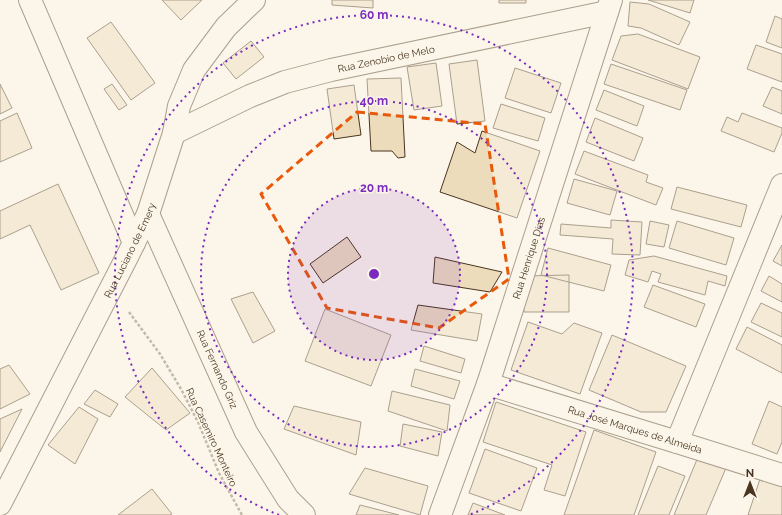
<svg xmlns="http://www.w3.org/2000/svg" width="782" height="515" font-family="Raleway,sans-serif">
<rect width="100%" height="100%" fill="#fbf6e9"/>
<path fill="#ecdcbc" stroke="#4a3520" d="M162,0h40l-21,20z
M332,0h41v8l-41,-3z
M499,0h27v3h-27z
M648,0h46l-4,13z
M630,2l19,2 41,18 -11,23 -38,-17 -13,-2z
M775,16l7,3v29l-16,-6z
M111,22l44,61 -24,17 -44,-62z
M638,34l62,23 -12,32 -76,-29 9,-24z
M251,41l13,16 -28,22 -13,-16z
M756,45l26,9v28l-35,-13z
M477,60l8,61 -28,3 -8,-60z
M436,63l6,43 -28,4 -7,-43z
M611,64l76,26 -7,20 -76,-26z
M515,68l46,15 -10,30 -46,-15z
M401,78l4,79 -7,1 -6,-7h-21l-4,-72z
M0,84l12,24 -12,6z
M112,84l15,21 -8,5 -15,-21z
M354,85l7,50 -27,4 -7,-50z
M772,87l10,4v23l-19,-8z
M604,90l40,16 -7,20 -41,-16z
M501,104l44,14 -7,23 -45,-13z
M17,113l15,35 -32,14v-41z
M742,113l40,15v5l-8,19 -53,-21 6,-14 11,5z
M595,118l48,20 -9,23 -48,-19z
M482,131l58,20 -23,67 -77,-26 17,-50 18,11z
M584,151l64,24 -2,7 17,6 -7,17 -81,-31z
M574,179l43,12 -7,24 -43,-12z
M58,184l41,89 -38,17 -31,-65 -30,14v-28z
M677,187l70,18 -6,22 -70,-18z
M611,220l31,2 -2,33 -28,-1 1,-15 -53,-4 1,-11 50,4z
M650,221l19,4 -5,22 -18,-3z
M677,221l57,17 -8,27 -57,-17z
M347,237l14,20 -38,26 -13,-19z
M782,245v21l-9,-5z
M548,248l63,17 -7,26 -63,-16z
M654,256l73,20 -2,10 -17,-5 -3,14 -47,-13 3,-8 -9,-3 -4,11 -23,-7 4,-15z
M435,257l67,15 -12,20 -57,-9z
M569,275v37h-45l-1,-36z
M769,276l13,8v18l-21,-11z
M653,285l52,19 -9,23 -52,-20z
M253,292l22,39 -22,12 -22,-44z
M761,303l21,10v24l-31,-15z
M418,305l64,9 -5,27 -66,-11z
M325,309l66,26 -20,51 -66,-25z
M528,322l34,12 12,-11 28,10 -22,61 -69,-24z
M747,327l35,18v28l-46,-24z
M612,335l74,31 -20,46h-25l-52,-22z
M424,346l41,13 -4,14 -41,-12z
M9,365l21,29 -30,15v-40z
M152,368l38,45 -24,17 -41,-33z
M415,369l45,12 -6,18 -43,-13z
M95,390l23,14 -8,13 -26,-13z
M392,391l58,14 -3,26 -59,-20z
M769,401l13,6v35l-5,12 -25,-10z
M496,402l90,30 -21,64 -21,-6 8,-25 -69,-23z
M294,406l67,16 -5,33 -72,-26z
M79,407l19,12 -23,45 -27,-19z
M22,409l-22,43v-33z
M403,424l39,8 -4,24 -38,-10z
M594,430l62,22 -22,63h-70z
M485,449l52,19 -16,43 -52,-18z
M698,457l28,11 -20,47h-32z
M658,466l27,10 -16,39h-31z
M365,468l63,18 -8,29 -71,-21z
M760,479l22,7v29h-34z
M152,489l20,25 -2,1h-52z
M473,503l32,12h-37z
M360,505l39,10h-43z"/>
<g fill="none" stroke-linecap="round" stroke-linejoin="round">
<g stroke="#4a3520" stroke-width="24">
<g id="minor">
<path d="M30,0l104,243"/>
<path id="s1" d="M174,133l76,-37 35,-14 46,-12 276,-58"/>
<path id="s2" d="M148,214l98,218 42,67 16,16"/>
<path id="s3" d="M488,384l189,58 105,33"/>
<path d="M677,442l105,-257"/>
<path id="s4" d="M0,504l128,-249 20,-41 26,-81 5,-27 15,-36 32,-43 28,-27"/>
<path id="s5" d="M440,515l48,-131 123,-384"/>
</g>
</g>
<path stroke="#7f6f5c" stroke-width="2.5" stroke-dasharray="3 2" stroke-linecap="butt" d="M129,312l31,42 21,35 17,33 21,51 23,42"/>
<use href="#minor" stroke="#fbf6e9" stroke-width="22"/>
</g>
<path d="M0 0H782V515H0ZM357,112l128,12 24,155 -70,49 -112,-20 -66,-114z" fill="#fbf6e9" fill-opacity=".55" fill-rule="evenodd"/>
<path fill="none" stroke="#e8590c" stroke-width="3" stroke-dasharray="8 5" stroke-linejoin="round" d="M357,112l128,12 24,155 -70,49 -112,-20 -66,-114z"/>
<circle cx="374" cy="274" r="86" fill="#7b2cbf" fill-opacity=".12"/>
<g fill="none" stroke="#7b2cbf" stroke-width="2" stroke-dasharray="2 4">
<circle cx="374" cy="274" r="86"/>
<circle cx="374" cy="274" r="173"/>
<path d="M279 515A259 259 0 1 1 469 515"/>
</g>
<g text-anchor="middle" stroke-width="3" stroke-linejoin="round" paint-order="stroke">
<g font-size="10" fill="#4a3520" stroke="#fbf6e9">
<text dy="4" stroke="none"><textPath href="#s1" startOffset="226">Rua Zenobio de Melo</textPath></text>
<text dy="4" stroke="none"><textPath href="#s4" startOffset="285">Rua Luciano de Emery</textPath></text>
<text dy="4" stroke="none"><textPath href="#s5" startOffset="272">Rua Henrique Dias</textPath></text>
<text dy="4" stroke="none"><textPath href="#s2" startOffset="170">Rua Fernando Griz</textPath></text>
<text dy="4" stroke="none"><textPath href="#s3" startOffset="154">Rua José Marques de Almeida</textPath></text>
<text transform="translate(212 437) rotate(65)" y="4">Rua Casemiro Monteiro</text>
</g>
</g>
<circle cx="374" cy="274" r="6" fill="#7b2cbf" stroke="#fbf6e9" stroke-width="2"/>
<g font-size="12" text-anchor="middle" font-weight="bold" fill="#7b2cbf" stroke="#fbf6e9" stroke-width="3" stroke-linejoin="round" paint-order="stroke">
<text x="374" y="19">60 m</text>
<text x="374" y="105">40 m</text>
<text x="374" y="192">20 m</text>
</g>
<g transform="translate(750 483)" stroke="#fbf6e9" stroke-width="3" paint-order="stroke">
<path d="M0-3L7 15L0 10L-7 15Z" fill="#4a3520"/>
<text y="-6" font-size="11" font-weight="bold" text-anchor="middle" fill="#4a3520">N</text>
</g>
</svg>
